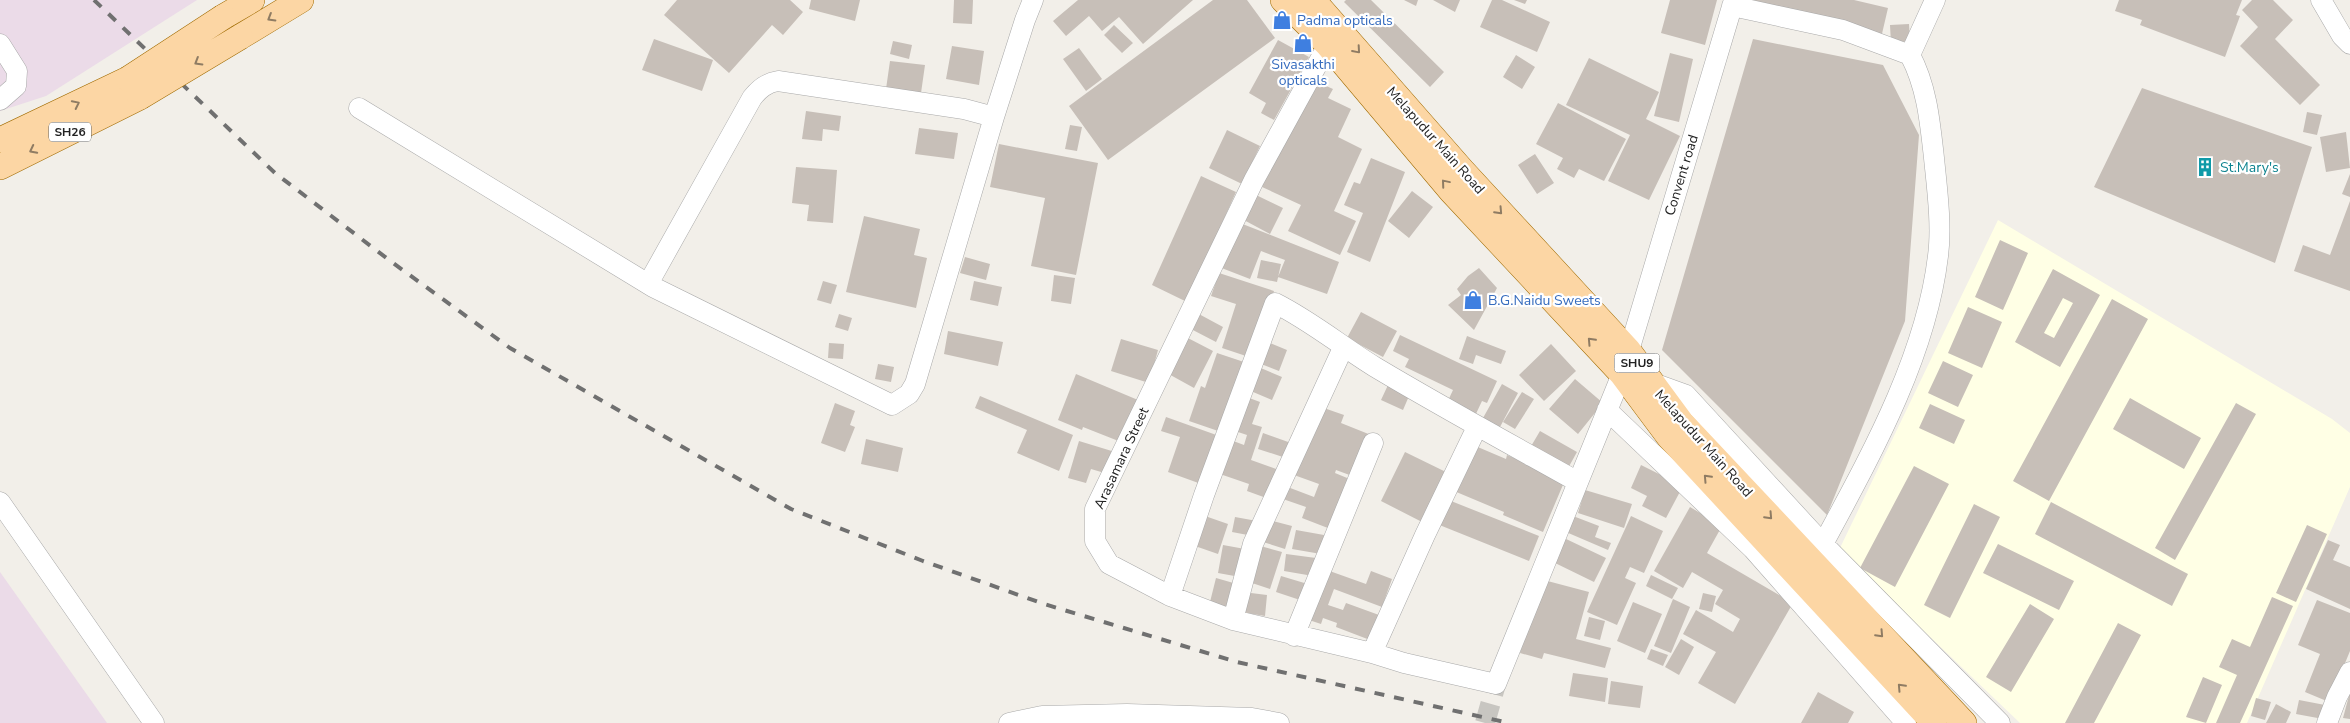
<svg xmlns="http://www.w3.org/2000/svg" width="2350" height="723" font-family="'Nunito Sans',sans-serif">
<rect width="100%" height="100%" fill="#f2efe9"/>
<path fill="#ebdbe8" d="M0,0h197l-151,96 -46,15z
M0,572l107,151h-107z"/>
<path fill="#ffffe5" d="M1998,220l334,199 18,14v54l-103,236h-227l-181,-173z"/>
<path fill="#c7bfb8" fill-rule="evenodd" d="M677,0h113l13,12 -20,23 -11,-10 -43,48 -65,-58z
M811,0h49l-5,21 -46,-12z
M954,0h19l-1,24 -19,-1z
M1078,0h115l-50,44 -24,-27 -17,14 -13,-15 -23,20 -13,-15z
M1213,0h34l28,38 -167,122 -39,-54z
M1346,0h25l73,72 -14,15 -86,-85z
M1404,0h14l-2,6z
M1433,0h27l-5,12z
M1492,0h10l48,22 -13,30 -57,-25z
M1514,0h13l-2,4z
M1670,0h47l-12,45 -44,-12z
M1751,0h103l34,8 -7,30z
M2119,0h123l-6,15 4,1 -15,41 -85,-32 2,-5 -27,-9z
M2252,0h21l20,20 -18,19 45,46 -20,20 -60,-59 18,-19 -16,-17z
M1909,24l1,17 -19,2 -1,-18z
M1114,25l19,18 -11,10 -18,-18z
M654,39l59,21 -11,31 -60,-21z
M1753,39l130,26 36,70 -14,186 -78,194 -165,-165z
M1278,40l31,17 -35,63 -13,-7 5,-10 -17,-10z
M893,41l19,4 -3,14 -19,-5z
M952,46l32,5 -5,34 -33,-6z
M1079,48l23,31 -16,12 -23,-32z
M1670,53l23,6 -14,63 -25,-6z
M1516,55l19,12 -13,22 -19,-12z
M1589,58l70,34 -13,27 34,17 -31,64 -41,-19 22,-46 -64,-30z
M890,61l35,4 -4,28 -35,-4z
M1311,79l22,10 -5,9 23,11 -13,28 24,12 -28,62 22,10 -16,34 -52,-24 13,-26 -39,-18z
M2142,88l170,59 -37,116 -181,-76z
M1558,103l68,36 -22,42 -25,-12 -5,9 -17,-9 6,-11 -27,-14z
M806,111l35,5 -2,15 -16,-2 -1,12 -20,-2z
M2307,112l15,3 -5,20 -14,-3z
M1070,125l12,2 -5,24 -12,-2z
M919,128l39,5 -4,26 -39,-5z
M1227,130l33,16 -18,38 -33,-16z
M2346,132l4,36 -24,4 -6,-35z
M999,144l99,19 -22,112 -45,-9 14,-68 -55,-11z
M1535,154l19,29 -17,11 -19,-29z
M1371,158l34,14 -35,90 -23,-10 16,-39 -19,-8 10,-23 6,2z
M796,167l41,3 -4,53 -26,-2 2,-16 -17,-2z
M2350,174v23l-8,-3z
M1201,176l35,16 -49,110 -35,-17z
M1412,191l21,16 -24,31 -21,-17z
M1254,194l29,14 -13,26 -28,-15z
M2350,201v90l-56,-20 9,-26 27,10z
M864,216l56,13 -6,26 13,3 -11,50 -70,-16z
M1240,223l99,39 -12,32 -49,-17 7,-17 -24,-9 -11,28 -31,-12z
M2000,240l28,13 -25,57 -28,-13z
M965,257l25,7 -4,16 -26,-7z
M1261,260l20,4 -4,18 -20,-4z
M1479,268l18,20 -23,42 -26,-25 13,-10 -4,-6 11,-13z
M2053,269l47,26 -40,72 -45,-25zM2063,298l10,5 -19,35 -10,-5z
M1219,273l55,18 -22,67 -30,-10 14,-44 -25,-8z
M1054,275l21,3 -4,26 -20,-3z
M823,281l14,4 -6,19 -14,-4z
M974,281l28,6 -4,19 -28,-6z
M2112,299l36,20 -99,182 -36,-20z
M1968,307l34,15 -20,46 -34,-15z
M1361,312l36,19 -14,26 -36,-19z
M1197,313l26,14 -7,15 -27,-14z
M839,314l13,4 -4,13 -13,-4z
M948,331l55,11 -5,24 -54,-12z
M1400,335l97,46 -10,22 -5,-2 -8,17 -28,-13 7,-15 -48,-23 4,-8 -16,-8z
M1184,336l29,15 -19,37 -29,-16z
M1467,336l39,15 -5,13 -25,-9 -3,9 -14,-5z
M1121,339l37,11 -9,33 -38,-12z
M1265,341l22,9 -8,21 -23,-9z
M829,343l15,1 -1,15 -15,-1z
M1551,344l25,27 -32,30 -25,-26z
M1217,353l30,10 -23,70 -35,-12 12,-35 4,2z
M1943,361l30,14 -15,32 -30,-14z
M878,364l16,3 -3,15 -16,-3z
M1256,366l26,11 -10,23 -26,-11z
M1076,374l62,26 -17,42 -38,-15 -1,3 -24,-10z
M1575,379l28,24 -25,31 -29,-25z
M1502,384l16,9 -18,34 -17,-9z
M1388,385l21,11 -6,14 -22,-10z
M1522,392l12,7 -19,30 -12,-7z
M980,396l93,39 -14,36 -42,-18 10,-23 -52,-22z
M1244,396l16,6 -8,22 10,3 -11,33 28,10 -10,29 -22,-8 2,-7 -32,-11 11,-34 16,6 3,-10 -15,-5z
M2130,398l71,40 -17,31 -71,-40z
M835,403l20,8 -5,14 5,2 -10,25 -24,-9z
M2236,403l20,11 -81,146 -20,-12z
M1930,404l35,16 -11,24 -35,-16z
M1321,407l23,8 -3,8 30,12 -16,42 -19,-7 -1,3 17,7 -19,50 -31,-12 4,-11 -26,-9 5,-12 29,11 5,-13 -25,-9z
M1166,417l56,20 -18,48 -36,-13 12,-35 -19,-6z
M1540,431l37,21 -10,18 -37,-22z
M1263,433l28,10 -5,15 -28,-9z
M866,439l37,9 -5,24 -37,-8z
M1079,441l36,11 -7,22 -17,-5 -5,14 -18,-5z
M1473,445l33,14 1,-4 58,25 -22,52 -40,-17 1,-3 -50,-21z
M1405,452l43,21 -24,50 -43,-22z
M1641,465l42,21 -17,32 -24,-12 5,-10 -16,-8z
M1914,466l35,18 -54,103 -35,-19z
M1585,490l47,14 -8,24 -46,-15z
M1446,499l93,37 -10,25 -92,-37z
M2051,502l137,72 -16,32 -137,-72z
M1974,504l26,13 -50,101 -26,-13z
M1690,507l32,19 -15,27 86,50 -58,101 -37,-21 18,-31 -33,-18 13,-24 37,22 7,-13 -25,-15 8,-14 -31,-18 -9,16 -29,-17z
M1205,516l23,8 -10,30 -23,-8z
M1573,516l26,10 -4,11 16,6 -3,7 -42,-18z
M1631,516l32,15 -19,42 -14,-6 -5,11 11,5 -19,42 -30,-13z
M1235,517l22,4 -4,15 -21,-4z
M1269,520l23,6 -7,23 -22,-7z
M2307,525l20,9 -31,68 -20,-9z
M1296,530l28,5 -3,19 -29,-5z
M1564,538l42,20 -12,24 -41,-20z
M2328,540l12,5 -7,15 17,7v42l-44,-20z
M1998,544l76,37 -15,29 -76,-37z
M1223,545l22,4 -5,28 -22,-4z
M1257,545l25,7 -12,37 -24,-8z
M1286,554l30,4 -3,18 -29,-5z
M1324,569l42,15 5,-13 21,8 -10,28 -48,-18 -6,16 15,5 3,-7 33,12 -9,25 -34,-13 1,-4 -14,-5 -2,6 -15,-5z
M1651,575l27,13 -6,11 -26,-13z
M1281,576l30,9 -5,17 -30,-10z
M1216,578l21,6 -6,24 -21,-6z
M1540,579l49,13 -13,47 35,9 -6,20 -61,-15 -2,6 -22,-6z
M1243,592l24,3 -2,21 -24,-4z
M1703,593l13,3 -4,16 -13,-3z
M2272,597l21,9 -53,117h-24l21,-48 -18,-8 13,-28 18,8z
M1673,599l17,8 -19,46 -17,-7z
M2317,600l33,13v38l-21,51 -24,-10 15,-38 -22,-9z
M1633,602l29,12 -17,39 -28,-12z
M2030,604l24,15 -43,73 -25,-15z
M1589,617l16,4 -5,19 -16,-4z
M2118,623l23,12 -47,88h-29z
M1681,639l13,8 -15,28 -14,-8z
M1651,649l17,6 -5,11 -16,-7z
M1573,673l35,5 -3,24 -36,-6z
M2203,677l19,8 -16,38 -20,-6z
M1611,681l32,5 -3,22 -32,-4z
M1818,692l36,20 -6,11h-47z
M2350,692v27l-7,-1z
M2256,698l15,4 -6,18 -14,-4z
M2299,700l26,5 -2,14 -27,-5z
M2276,704l15,8 -5,11h-20z"/>
<g fill="none" stroke-linecap="round" stroke-linejoin="round">
<path stroke="#c8c6c1" stroke-width="20" stroke-dasharray="20 10" stroke-linecap="butt" d="M1485,723l11,-39"/>
<g stroke="#a9a9a9" stroke-width="21">
<path id="minor" d="M2321,0l21,36 8,8
M0,44l17,27 -1,15 -16,14
M1328,45l-74,135 -159,329v32l14,23 61,32 63,24 139,33 32,10 92,21 126,-310 112,-374
M1910,55l25,-55
M359,108l294,179 239,118 17,-11 6,-10 79,-267 31,-97 8,-20
M648,284l104,-186c7,-9 14,-15 26,-17l186,28 30,8
M1650,382l36,13 137,149c48,-89 103,-187 115,-288 4,-30 -1,-68 -4,-98 -4,-36 -7,-71 -24,-103l-67,-25 -111,-24
M1607,410l146,139 153,174
M0,502l154,221
M1823,544l177,179
M1170,596l34,-101 71,-192c36,18 66,43 100,64 67,40 135,77 203,115
M1233,620l20,-76 90,-196
M1294,636l79,-193
M1372,653l53,-118 52,-108
M1009,723l33,-7
M1042,723v-7l85,-2 125,4 27,5
M2327,723l10,-26 13,-25"/>
</g>
<g stroke="#a06b00" stroke-width="26">
<path id="major" d="M1283,0l45,45 123,146 171,183 47,63 265,286
M1313,0l149,170 166,180 53,72 283,301
M223,17l29,-17
M240,37l61,-37
M0,140l128,-61
M0,167l140,-70"/>
</g>
<use href="#minor" stroke="#fff" stroke-width="20"/>
<use href="#major" stroke="#fcd6a4" stroke-width="25"/>
<path stroke="#707070" stroke-width="4" stroke-dasharray="10 10" stroke-linecap="butt" d="M94,0l181,173 118,90 117,85 281,161 132,52 121,43 193,58 272,61"/>
<g stroke="#a06b00" stroke-width="26" stroke-linecap="butt">
<path id="major-bridge" d="M128,79l95,-62
M140,97l100,-60"/>
</g>
<use href="#major-bridge" stroke="#fcd6a4" stroke-width="25"/>
</g>
<defs><path id="oneway-chevron" d="M-2-3.5L2.5 0L-2 3.5" fill="none" stroke-width="1.6" stroke-linecap="round" stroke-linejoin="round" transform="scale(1.25)"/></defs>
<g stroke="#8f7c63">
<use href="#oneway-chevron" transform="translate(271 18) rotate(149)"/>
<use href="#oneway-chevron" transform="translate(1357 50) rotate(49)"/>
<use href="#oneway-chevron" transform="translate(198 62) rotate(149)"/>
<use href="#oneway-chevron" transform="translate(76 104) rotate(-26)"/>
<use href="#oneway-chevron" transform="translate(33 150) rotate(153)"/>
<use href="#oneway-chevron" transform="translate(1445 183) rotate(-130)"/>
<use href="#oneway-chevron" transform="translate(1499 211) rotate(47)"/>
<use href="#oneway-chevron" transform="translate(1591 341) rotate(-133)"/>
<use href="#oneway-chevron" transform="translate(1707 478) rotate(-133)"/>
<use href="#oneway-chevron" transform="translate(1769 516) rotate(47)"/>
<use href="#oneway-chevron" transform="translate(1880 634) rotate(47)"/>
<use href="#oneway-chevron" transform="translate(1901 687) rotate(-133)"/>
</g>
<defs>
<g id="shop-bare" transform="scale(1.5)"><path d="M-5-2.5h2.3a2.7 3.5 0 0 1 5.4 0H5L5.5 6h-11ZM-1.5-2.5h3a1.5 2.3 0 0 0-3 0Z" fill="#3f7fe0" stroke="#fff" stroke-width="2.5" paint-order="stroke"/></g>
<g id="building-bare" transform="scale(1.5)"><path d="M-4-6H4V6H1V3H-1V6H-4ZM-2.5-4.3h1.7v1.8h-1.7ZM.8-4.3h1.7v1.8H.8ZM-2.5-1h1.7V.8h-1.7ZM.8-1h1.7V.8H.8Z" fill="#0f9aa8" stroke="#fff" stroke-width="2.5" paint-order="stroke"/></g>
</defs>
<g fill-rule="evenodd">
<use href="#shop-bare" x="1282" y="20"/>
<use href="#shop-bare" x="1303" y="43"/>
<use href="#building-bare" x="2205" y="167"/>
<use href="#shop-bare" x="1473" y="300"/>
</g>
<g text-anchor="middle" stroke-width="4.5" stroke-linejoin="round" paint-order="stroke">
<g fill="#fff" stroke="#646464" stroke-width="1">
<rect x="49" y="122.5" width="42" height="19" rx="4"/>
<rect x="1614.5" y="353.5" width="45" height="19" rx="4"/>
</g>
<g font-size="12" font-weight="bold" fill="#222">
<text x="70" y="136">SH26</text>
<text x="1637" y="367">SHU9</text>
</g>
<g font-size="14" fill="#366cbe" stroke="#fff" text-anchor="start">
<text x="1297" y="25">Padma opticals</text>
<text x="1303" y="69" text-anchor="middle">Sivasakthi<tspan x="1303" dy="16">opticals</tspan></text>
<text x="1488" y="305">B.G.Naidu Sweets</text>
</g>
<g font-size="14" fill="#222" stroke="#fff">
<text transform="translate(1436 140) rotate(48)" y="5">Melapudur Main Road</text>
<text transform="translate(1681 175) rotate(-73)" y="5">Convent road</text>
<text transform="translate(1704 443) rotate(48)" y="5">Melapudur Main Road</text>
<text transform="translate(1121 458) rotate(-65)" y="5">Arasamara Street</text>
</g>
<g font-size="14" fill="#0d838f" stroke="#fff" text-anchor="start">
<text x="2220" y="172">St.Mary's</text>
</g>
</g>
</svg>
